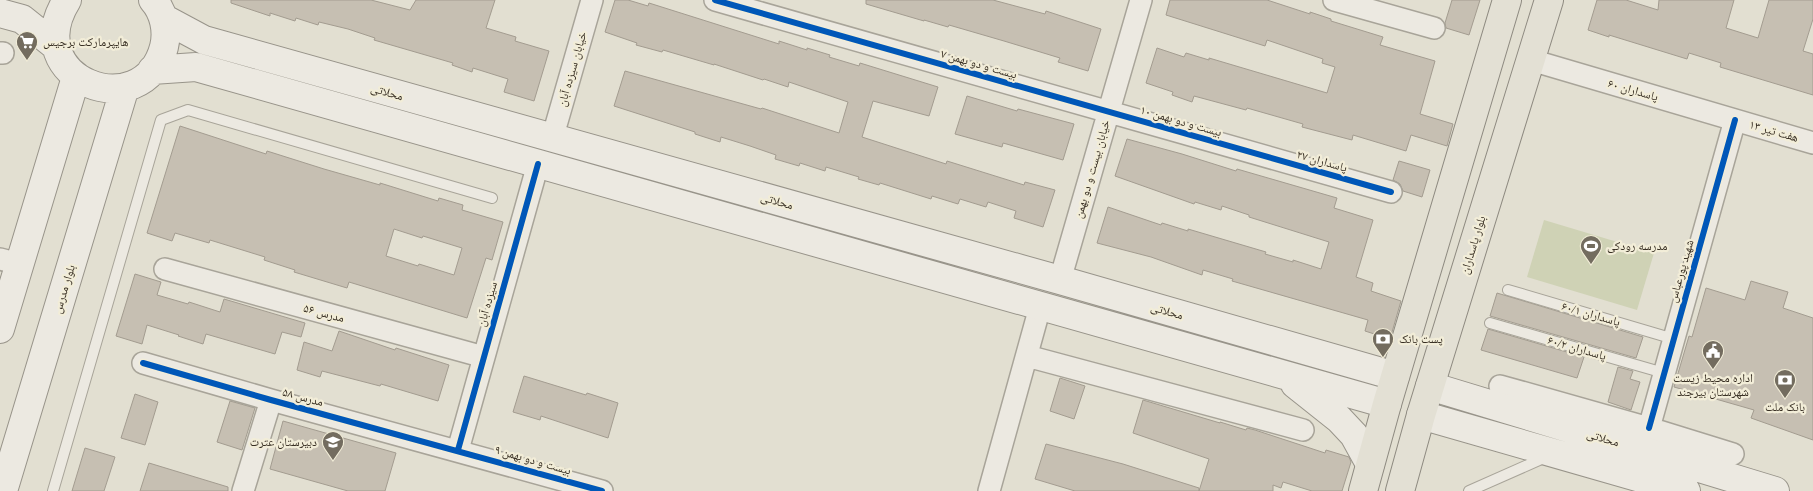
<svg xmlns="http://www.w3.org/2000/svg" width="1813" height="491" font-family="'Times New Roman','Noto Naskh Arabic',serif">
<rect width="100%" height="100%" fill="#e2dfd1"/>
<path fill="#cfd2b5" d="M1544,220l110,33 -17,57 -110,-33z"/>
<path fill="#c6bfb2" stroke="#a39c90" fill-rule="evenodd" d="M231,0h140l39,10 6,-10h79l-9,28 30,9 -1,4 34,10 -15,50 -30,-9 4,-13 -35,-11 -1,4 -20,-7 1,-2 -79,-23 1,-2 -27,-9 -29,-7 -1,3 -22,-7 -1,3 -25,-8v3l-39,-13z
M615,0h13l20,6 1,-3 130,41v-3l28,9v-2l23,7 -1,2 30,9 1,-3 78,24 -9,29 -56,-15 -11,36 84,27 1,-3 77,24 1,-3 30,8 -12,37 -29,-9 2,-7 -28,-9 -2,5 -26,-8 -2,5 -26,-8 -1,3 -51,-16 -1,2 -21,-6 1,-2 -33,-10 -1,4 -25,-8 -1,3 -24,-7 1,-4 -26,-9 -29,-9 -1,5 -25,-8v-2l-81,-26 11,-35 136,38 1,-1 77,25 9,-31 -59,-20 -1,5 -24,-8 -1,1 -49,-16v1l-51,-15 -1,2 -26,-7 1,-2 -32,-11z
M866,0h127l52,14 1,-3 55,18 -13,42 -30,-9 2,-4 -56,-17 -55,-16 -1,2 -24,-7v1l-58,-17z
M1170,0h97l43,14v-2l21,7v2l52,16 -3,8 55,16 -15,53 33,10 -6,22 -36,-11 -5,16 -53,-16 -1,5 -50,-13 1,-3 -56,-16 -1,2 -52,-14 -2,6 -20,-7 1,-3 -27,-9 11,-35 27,9 2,-4 23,7v-2l118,35 8,-26 -13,-4 1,-4 -56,-19 -2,6 -99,-31z
M1452,0h28l-11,35 -23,-7 -1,-5z
M1597,0h29l32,10 1,-10h75l-8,28 32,10 11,-38h44v19l-10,32 10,3v41l-93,-28 1,-4 -32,-10 -2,6 -78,-24v2l-21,-7z
M967,96l50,15 1,-2 56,15 -11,36 -60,-17 -1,4 -47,-13z
M180,126l86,28 1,-3 57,18 56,16v-2l58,18 1,-3 24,7 -1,5 41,12 -11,38 -6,-2 -19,60 -118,-36 -2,6 -53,-16 1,-2 -31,-10 1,-3 -55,-17 -1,3 -34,-10 -3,8 -25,-8zM394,229l28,9 1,-2 39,12 -8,27 -35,-11 -1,2 -32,-10z
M1127,139l55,15 54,17 1,-2 100,29 -3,10 39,12 -17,57 17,6 -2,8 30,10 -11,38 -25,-8 3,-11 -136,-39 1,-2 -30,-9 -1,5 -51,-18 -54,-14 11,-36 53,18 1,-2 26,8v-2l78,23 -1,2 28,8v-2l28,9 8,-27 -80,-25v-2l-27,-9 -1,4 -26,-8 -1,2 -79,-28z
M1399,161l31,9 -8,27 -19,-6 -3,-7 -7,-4z
M135,274l26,8 -4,13 31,9 1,-2 31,10 4,-13 81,24 -4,14 -19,-5 -7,22 -69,-20 -3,10 -25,-8 1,-1 -32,-10 -5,19 -26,-8z
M1751,281l37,11 -5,16 30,10v122l-62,-22 3,-8 -80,-23 15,-51 3,1 14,-49 39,12z
M1497,293l146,44 -7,21 -146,-42z
M1488,329l96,28 -7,21 -96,-28z
M339,331l56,19 1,-2 53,17 -11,36 -57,-17 -1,2 -58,-15 -2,6 -23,-7 7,-28 28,9z
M1618,367l15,4 -3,8 10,3 -9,28 -23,-8z
M524,376l62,19 1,-2 31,10 -10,35 -67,-22 -1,4 -27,-8z
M1060,378l25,8 -11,33 -24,-8z
M135,394l23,8 -13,43 -24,-7z
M1143,400l77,23v-1l26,8 1,-2 8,2 70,23 1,-3 23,7 2,5 -9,29h-30l-29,-9 -2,6 -8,-3v6h-74l10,-32 -76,-26z
M230,401l25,7 -13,42 -25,-8z
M283,421l113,32 -11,38h-37l-78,-22z
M1046,444l77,20 76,24v3h-124l-40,-12z
M85,448l30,9 -11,34h-32z
M149,463l79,24v4h-88z"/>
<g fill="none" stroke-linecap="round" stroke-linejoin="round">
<g stroke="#a8a499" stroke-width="12">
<path id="service" d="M1508,290l166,49
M1490,323l174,50
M53,491l108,-371 27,-10 304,88
M1469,491l77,-34"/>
</g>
<g stroke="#a8a499" stroke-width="24">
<path id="minor" d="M715,0l676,192
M1334,0l100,28
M0,53h3
M1531,60l282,83
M552,139l40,-139
M0,259l19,5
M165,269l319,88
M1060,280l81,-280
M1027,356l276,74
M143,363l128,37 331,91
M1500,386l149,42 84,26
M1649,428l86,-308
M458,450l80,-286
M243,491l28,-91
M989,491l51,-184"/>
</g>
<g stroke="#98948a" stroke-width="30">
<path id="secondary" d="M67,0c-50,80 76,127 97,47 4,-16 0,-35 -11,-47
M0,13l22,6 35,28
M163,18l41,22 856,240 335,96
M152,70l44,-3 1191,337
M0,329l76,-252
M1295,384l44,35 15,16 16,29
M1430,386l345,105
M1421,415l265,76
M3,491l122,-404"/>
</g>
<g stroke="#8e8a80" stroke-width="30">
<path id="primary" d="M1363,491l24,-87 120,-404
M1400,491l21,-76 128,-415"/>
</g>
<use href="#service" stroke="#ece9e1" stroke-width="10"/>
<use href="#minor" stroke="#ece9e1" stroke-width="21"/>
<use href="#secondary" stroke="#ece9e1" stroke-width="28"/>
<use href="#primary" stroke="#e3e0d4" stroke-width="28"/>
<g stroke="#f2edd8" stroke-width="9">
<path id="cycleway" d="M715,0l676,192
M143,363l128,37 331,91
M1649,428l86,-308
M458,450l80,-286"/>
</g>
<use href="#cycleway" stroke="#0057b8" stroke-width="6"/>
</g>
<defs>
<g id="supermarket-pin" transform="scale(1.125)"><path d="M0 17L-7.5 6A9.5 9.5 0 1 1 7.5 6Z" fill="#736c5f" stroke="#f2edd8"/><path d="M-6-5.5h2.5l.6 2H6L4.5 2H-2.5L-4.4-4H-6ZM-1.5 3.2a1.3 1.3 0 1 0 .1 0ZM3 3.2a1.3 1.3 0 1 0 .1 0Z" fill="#fff"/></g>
<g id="stadium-pin" transform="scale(1.125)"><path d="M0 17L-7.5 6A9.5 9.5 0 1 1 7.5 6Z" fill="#736c5f" stroke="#f2edd8"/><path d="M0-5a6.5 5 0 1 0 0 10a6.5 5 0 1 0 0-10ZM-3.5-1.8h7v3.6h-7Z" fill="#fff"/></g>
<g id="bank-pin" transform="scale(1.125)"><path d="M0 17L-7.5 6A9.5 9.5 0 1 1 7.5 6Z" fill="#736c5f" stroke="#f2edd8"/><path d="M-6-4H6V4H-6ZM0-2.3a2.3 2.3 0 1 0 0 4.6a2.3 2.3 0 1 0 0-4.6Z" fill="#fff"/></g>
<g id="civic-pin" transform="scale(1.125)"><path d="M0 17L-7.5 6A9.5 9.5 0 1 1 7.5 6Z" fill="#736c5f" stroke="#f2edd8"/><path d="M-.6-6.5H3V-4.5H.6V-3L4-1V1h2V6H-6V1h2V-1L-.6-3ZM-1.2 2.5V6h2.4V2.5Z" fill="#fff"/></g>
<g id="school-pin" transform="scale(1.125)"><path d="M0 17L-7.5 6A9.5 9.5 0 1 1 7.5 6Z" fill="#736c5f" stroke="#f2edd8"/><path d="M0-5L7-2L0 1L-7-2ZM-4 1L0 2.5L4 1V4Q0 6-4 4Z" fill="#fff"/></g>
</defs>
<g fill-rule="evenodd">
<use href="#supermarket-pin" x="27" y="42"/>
<use href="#stadium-pin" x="1591" y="246"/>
<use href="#bank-pin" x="1383" y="339"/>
<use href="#civic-pin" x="1713" y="351"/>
<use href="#bank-pin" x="1785" y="380"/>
<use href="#school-pin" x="333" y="442"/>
</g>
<g text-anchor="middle" stroke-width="4.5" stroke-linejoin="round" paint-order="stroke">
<g font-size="12" fill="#372e22" stroke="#f2edd8" text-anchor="start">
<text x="43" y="46">هایپرمارکت برجیس</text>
<text x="1607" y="250">مدرسه رودکی</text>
<text x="1399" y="343">پست بانک</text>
<text x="1713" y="382" text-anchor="middle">اداره محیط زیست<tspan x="1713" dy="14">شهرستان بیرجند</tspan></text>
<text x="1785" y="411" text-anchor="middle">بانک ملت</text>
<text x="317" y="446" text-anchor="end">دبیرستان عترت</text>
</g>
<g font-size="12" fill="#372e22" stroke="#f2edd8">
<text transform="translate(979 64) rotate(16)" y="4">بیست و دو بهمن ۷</text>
<text transform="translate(572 69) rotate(-74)" y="4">خیابان سیزده آبان</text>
<text transform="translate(1633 90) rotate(16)" y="4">پاسداران ۶۰</text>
<text transform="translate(387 92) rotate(16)" y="4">محلاتی</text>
<text transform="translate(1181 121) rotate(16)" y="4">بیست و دو بهمن ۱۰</text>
<text transform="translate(1774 131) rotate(16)" y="4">هفت تیر ۱۳</text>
<text transform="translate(1322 161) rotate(16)" y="4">پاسداران ۲۷</text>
<text transform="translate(1092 169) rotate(-74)" y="4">خیابان بیست و دو بهمن</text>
<text transform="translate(777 201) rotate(16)" y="4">محلاتی</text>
<text transform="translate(1473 245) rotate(-73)" y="4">بلوار پاسداران</text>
<text transform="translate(1681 271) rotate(-74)" y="4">شهید پورعباس</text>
<text transform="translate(64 289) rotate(-73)" y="4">بلوار مدرس</text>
<text transform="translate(487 304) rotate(-74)" y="4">سیزده آبان</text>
<text transform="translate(1167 311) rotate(16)" y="4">محلاتی</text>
<text transform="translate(324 313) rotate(15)" y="4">مدرس ۵۶</text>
<text transform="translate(1591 314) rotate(16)" y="4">پاسداران ۶۰/۱</text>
<text transform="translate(1577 348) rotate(16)" y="4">پاسداران ۶۰/۲</text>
<text transform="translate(303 397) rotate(15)" y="4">مدرس ۵۸</text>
<text transform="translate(1603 438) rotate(17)" y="4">محلاتی</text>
<text transform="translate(533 460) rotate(16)" y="4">بیست و دو بهمن ۹</text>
</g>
</g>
</svg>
